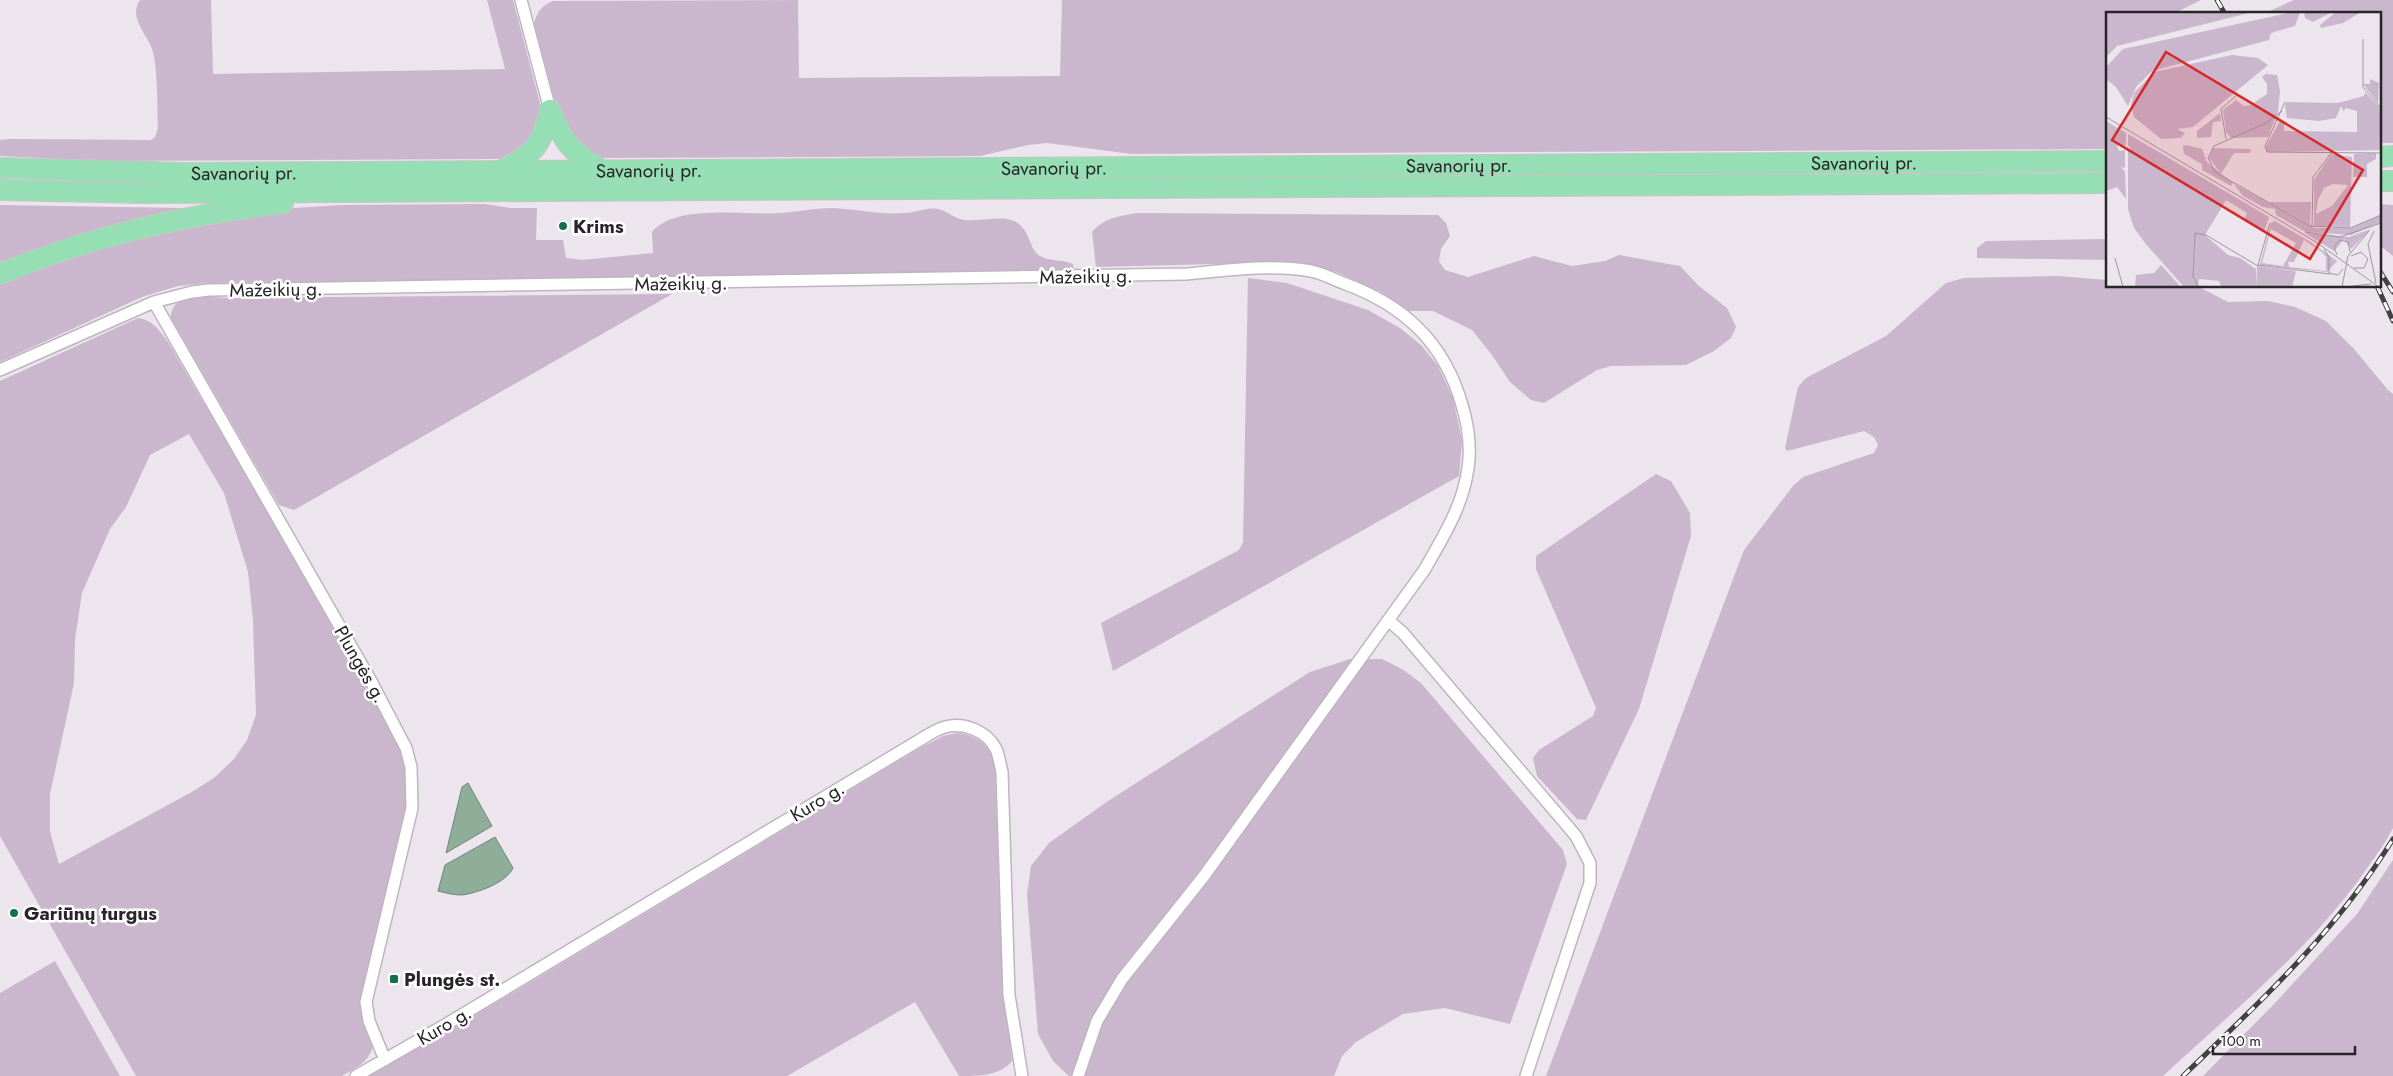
<svg xmlns="http://www.w3.org/2000/svg" width="2393" height="1076" font-family="Jost,sans-serif">
<rect width="100%" height="100%" fill="#ece5ed"/>
<path fill="#cab6cd" fill-rule="evenodd" d="M140,0h71l2,74 292,-5 -18,-69h26l29,111 -7,31 -30,17h-11l-391,2 -103,-5v-16l9,-1 142,1 4,-3 3,-9c-1,-20 0,-62 -6,-79 -5,-16 -24,-31 -12,-49z
M798,0l1,78 261,-2 2,-76h1139l-28,14h-66v135l-975,5 -85,-11 -19,2 -48,11 -379,2 -12,-1 -27,-29 -28,-104c3,-12 7,-18 19,-23z
M2294,0h99v143h-14v-129h-116z
M485,204l25,4h27l-1,32h27l3,18 17,2 70,-7 -1,-21c25,-29 93,-16 128,-19 17,-1 35,-5 52,-5 24,1 49,7 72,5 11,0 23,-6 34,-4 10,2 16,10 27,11 15,2 34,-5 49,1 17,8 14,28 26,35 10,6 23,3 33,8l1,8 -867,11 -29,3 -36,11 -142,65v-83l77,-29 201,-41 64,-4z
M2379,204l14,1v51l-14,-11z
M0,205l183,3 -129,38 -54,21z
M1138,213l300,2 8,8 4,13 -9,13 -2,12 6,9 23,7 66,-21 38,10 33,-5 14,-6 61,11 19,20 28,22 9,19 -5,11 -17,13 -28,14 -75,1 -14,4 -53,33 -13,-3 -21,-18 -18,-27 -20,-25 -39,-19h-24l-28,-19 -45,-20 -42,-10 -198,5 -4,-35c13,-15 28,-16 46,-19z
M2107,239v21l-130,-2v-10l9,-7z
M2058,276l49,4v6l94,2 27,14 40,-1 27,6 31,14 28,28 34,41 5,4v434c-7,14 -16,26 -25,39 -55,80 -134,143 -205,209h-617l198,-526 49,-64 10,-9 71,-24 4,-8 -4,-8 -10,-6 -77,20 -2,-3 13,-61 8,-9 80,-42 60,-53 18,-5z
M1248,278l39,5 81,27 32,18 21,17 17,21 15,32 9,43 -3,35 -346,195 -12,-48 138,-73 4,-8z
M672,294l-378,216 -15,-5 -108,-187c-1,-29 43,-20 63,-20z
M138,318c15,2 21,12 30,24l206,352 26,51 6,23 2,20 -2,23 -44,182 11,53c-4,16 -17,22 -31,30h-206l-136,-240v-455zM189,434l35,59 24,79 5,48 3,95 -9,25 -13,19 -20,19 -24,15 -131,71 -9,-32v-38l24,-111 1,-44 7,-46 28,-64 16,-22 24,-52z
M1656,474l15,7 19,32 1,23 -52,173 -53,111 -9,-1 -40,-43 -4,-18 6,-8 54,-34 3,-8 -60,-139v-13z
M1350,659h32l20,10 19,14 142,167 4,14 -57,160 -65,-16 -42,6 -47,28 -14,14 -8,20h-265l-16,-15 -15,-27 -11,-140 4,-28 18,-23 59,-42 202,-129z
M957,733c19,1 34,13 38,32 3,99 7,198 17,296 -13,15 -32,15 -53,15l-44,-74 -128,74h-420l95,-53 458,-275 23,-12z
M2393,860v216h-190l72,-73 82,-89z
M55,961l65,115h-120v-83z"/>
<path fill="#8eae9a" stroke="#6f8578" d="M468,783l24,43 -46,27 16,-66z
M495,837l18,31c-7,15 -36,25 -51,27 -9,0 -16,-2 -24,-4l7,-26z"/>
<g fill="none" stroke-linecap="round" stroke-linejoin="round">
<g stroke="#bdb6be" stroke-width="14">
<path id="street" d="M521,0l29,110
M154,302l217,379 35,67 5,19 1,41 -46,194 3,19 16,39
M0,370l154,-68 38,-10 17,-2 978,-16c41,-4 83,-10 124,-3 11,2 22,8 32,12 61,22 101,59 119,122 6,20 9,43 6,63 -5,38 -25,69 -43,101l-221,307 -82,103 -25,42 -19,55
M1388,620l15,13 173,203 14,27v20l-64,193
M356,1076l89,-51 478,-287c7,-4 14,-9 22,-11 19,-5 42,4 51,22 3,6 4,16 6,23l7,223 13,81"/>
</g>
<g stroke="#c7c6c7" stroke-width="22">
<g id="highway">
<path d="M550,110c14,33 20,41 50,59"/>
<path d="M2379,157l14,-1"/>
<path id="s1" d="M0,168l186,5 1921,-12"/>
<path d="M504,169c34,-19 36,-22 46,-59"/>
<path d="M2379,181h14"/>
<path d="M0,190l141,3 1966,-10"/>
<path d="M0,274c94,-39 183,-58 283,-71"/>
</g>
</g>
<use href="#street" stroke="#fff" stroke-width="11"/>
<use href="#highway" stroke="#96deb4" stroke-width="20"/>
<g stroke="#424043" stroke-width="5">
<path id="rail" d="M2217,0l8,14
M2379,270l14,22
M2377,286l16,35
M2183,1076c78,-75 152,-143 210,-237"/>
</g>
<use href="#rail" stroke="#fff" stroke-width="3" stroke-dasharray="9" stroke-linecap="butt"/>
</g>
<g fill="#117147" stroke="#fff" stroke-width="2">
<circle cx="563" cy="226" r="5"/>
<circle cx="14" cy="913" r="5"/>
<rect x="389" y="974" width="10" height="10" rx="2.5"/>
</g>
<g text-anchor="middle" stroke-width="5" stroke-linejoin="round" paint-order="stroke">
<g font-size="19" fill="#272528" stroke="#fff">
<text dy="7" stroke="none"><textPath href="#s1" startOffset="1864">Savanorių pr.</textPath></text>
<text dy="7" stroke="none"><textPath href="#s1" startOffset="1459">Savanorių pr.</textPath></text>
<text dy="7" stroke="none"><textPath href="#s1" startOffset="1054">Savanorių pr.</textPath></text>
<text dy="7" stroke="none"><textPath href="#s1" startOffset="649">Savanorių pr.</textPath></text>
<text dy="7" stroke="none"><textPath href="#s1" startOffset="244">Savanorių pr.</textPath></text>
<text transform="translate(1086 276) rotate(-1)" y="7">Mažeikių g.</text>
<text transform="translate(681 283) rotate(-1)" y="7">Mažeikių g.</text>
<text transform="translate(276 289) rotate(-1)" y="7">Mažeikių g.</text>
<text transform="translate(361 664) rotate(60)" y="7">Plungės g.</text>
<text transform="translate(817 801) rotate(-31)" y="7">Kuro g.</text>
<text transform="translate(444 1025) rotate(-30)" y="7">Kuro g.</text>
</g>
<g font-size="19" font-weight="bold" fill="#272528" stroke="#fff" text-anchor="start">
<text x="573" y="233">Krims</text>
<text x="24" y="920">Gariūnų turgus</text>
<text x="404" y="986">Plungės st.</text>
</g>
</g>
<g transform="translate(2106 12)">
<rect width="275" height="275" fill="#ece5ed"/>
<path d="M0,0h147l-136,34 -11,11zM187,0h7l-5,14 -24,7 -2,7 -117,31 -16,16 -8,19 -12,-19 -10,-8v-12l17,-18zM198,0h28l-19,10 -8,-4zM230,0h25l-18,11 -22,5 -1,-3zM126,43l26,3 10,7 -75,62 -16,2 8,4 -4,5 -20,1 -27,-22 -3,-12 3,-12 20,-21zM160,62l11,1 3,16 -2,21 -10,25 -37,1 -5,-6 -3,-22 13,-10 8,6 7,-1 16,-11v-10l-5,-7zM264,67l9,4 -1,20 -15,-19h7zM259,80l16,17v41l-113,2 -3,-4 15,-27 4,1v9l73,1v-21l-11,-3 -3,3 -2,-5 -5,12 -17,3 -32,-3 -2,-12 1,-4 52,1 26,-7zM114,101l1,8 -8,1 -2,15 -14,1v-7zM0,109l20,12v12h-9l2,6 6,-1v18l-4,-1 4,5 1,27 -9,-12 -11,4zM22,122l141,83 -5,15 -20,-12 3,-7 -21,-13 -21,35 23,20 12,3 16,11 1,18h-31l-5,-1 -2,-5 -20,-2 -1,8h-14l-39,-44 -11,-15 -6,-19v-59l3,-3 -3,-1zM80,133l16,4 5,13 26,21 -2,3 -29,-16v-6l-18,-10 -1,-8zM107,136l38,1 -1,4h-16l-13,21 -12,-16zM270,141v6l-9,5v13h-14l1,-23zM225,142l21,3 -2,70 -36,-1v-46zM227,172l15,1 -16,21 -16,8 2,-14 6,-12zM128,172l81,44h36l30,-13v7l-30,13 -45,-3 -30,-17 -1,-6 -12,-2 -20,-11zM163,190h42l-1,23zM169,209l34,20 28,20 -10,11 -67,-7 11,-42zM165,217l25,14 -13,23 -21,-3zM198,228l18,12 4,5v14l-37,-4 -1,-5h6zM265,217l-20,20 -7,-10 -10,12 -29,-18 44,4zM55,253l20,22h-46l1,-12 18,-2zM153,254l37,5 -4,16h-33z" fill="#cab6cd" fill-rule="evenodd"/>
<path fill="none" stroke="#9d989e" stroke-width="1" d="M257,27v48l18,21M179,90l-20,44 2,6 114,1M176,99l-16,12 -52,23 -6,12 7,14 95,54 40,2 31,-13M0,105l210,125 63,45M120,127l-5,-30 16,-14M206,215l1,-50 18,-24M268,219l-6,13 8,39M199,220l35,5 41,-14M218,237l5,8v16l9,2 5,-6M231,243l-3,-8 6,-7 8,2 2,10M245,244l10,-4 7,7 -4,9h-10M9,246l8,29M152,253l72,9M93,275l-6,-10 2,-44 11,2 52,31M152,275v-22l12,-42M236,275l6,-31 21,-25M238,275l27,-3"/>
<path fill="#d62828" fill-opacity="0.15" stroke="#d62828" stroke-width="2.5" d="M60,40l197,118 -53,89 -198,-119z"/>
<rect width="275" height="275" fill="none" stroke="#272528" stroke-width="2.5"/>
</g>
<path d="M2213 1046v8h142v-8" fill="none" stroke="#272528" stroke-width="2.5"/>
<text x="2220" y="1046" font-size="15" fill="#272528" stroke="#ffffff" stroke-width="4" paint-order="stroke">100 m</text>
</svg>
